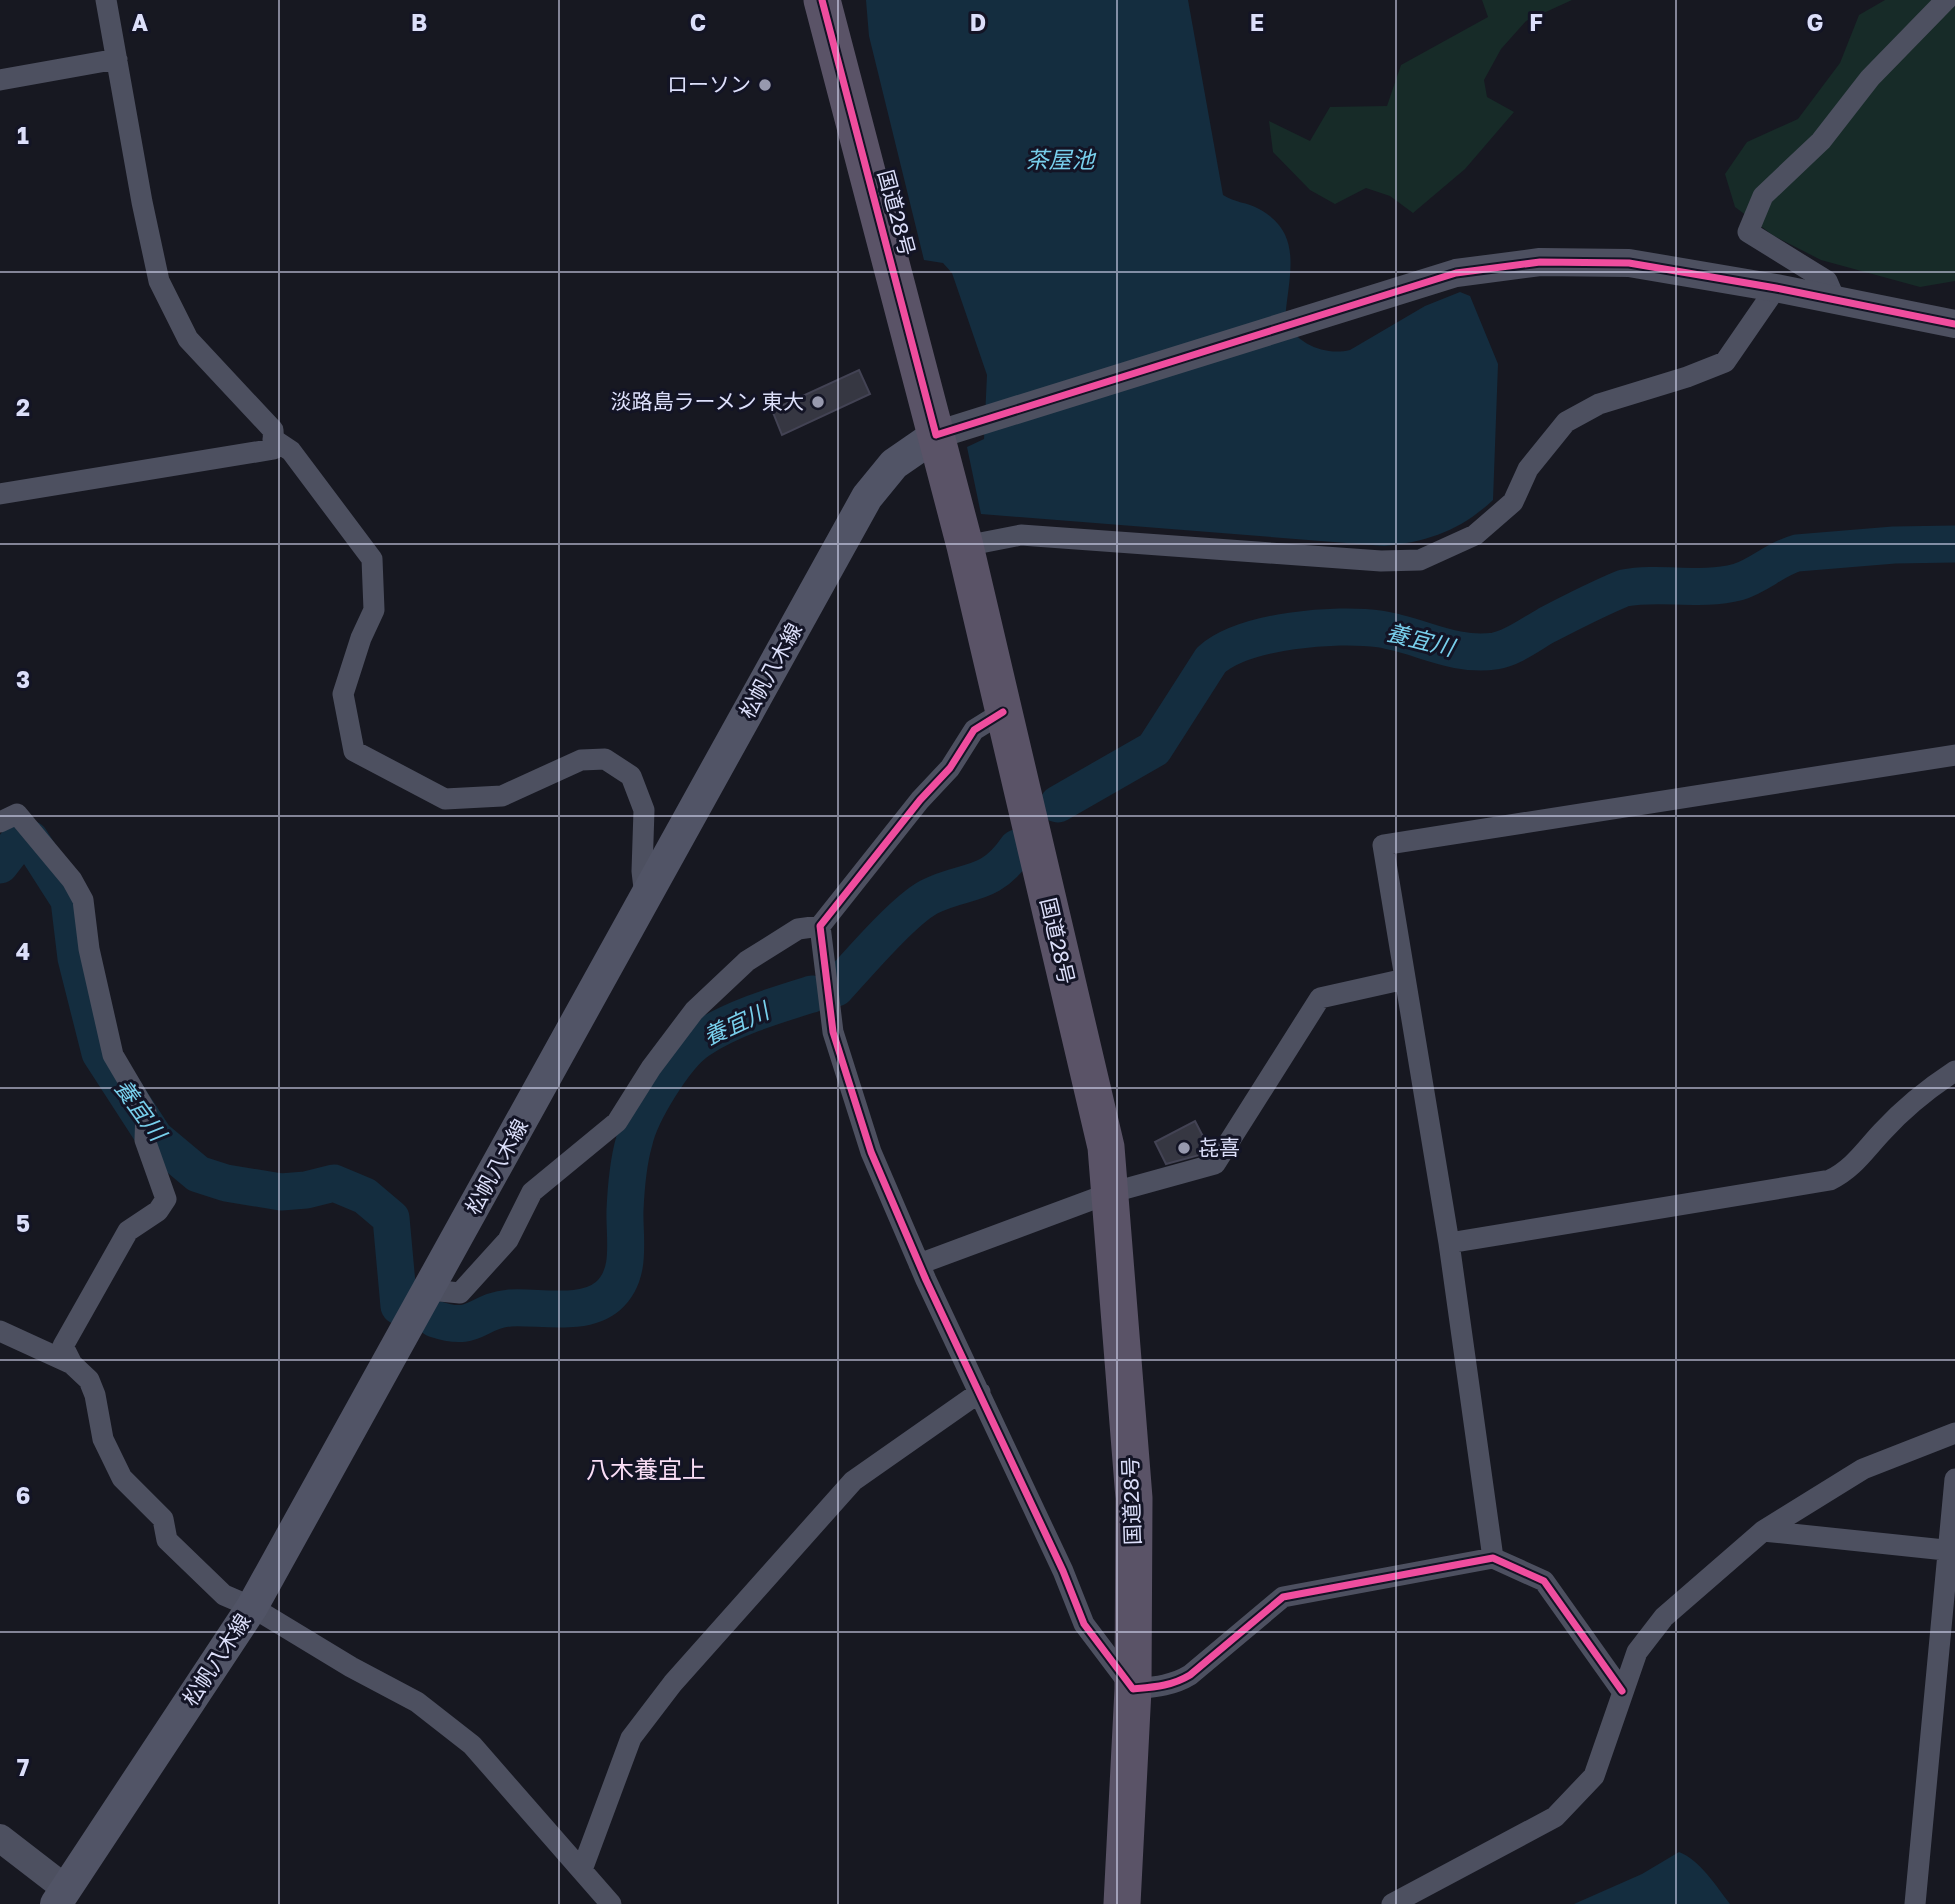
<svg xmlns="http://www.w3.org/2000/svg" width="1955" height="1904" font-family="'Golos Text','Noto Sans JP',sans-serif">
<rect width="100%" height="100%" fill="#171821"/>
<path fill="#172b28" d="M1482,0h90l-46,21 -25,28 -17,31 3,17 27,15 -49,57 -52,44 -23,-17 -24,-8 -31,16 -25,-14 -37,-38 -4,-31 41,20 20,-34 57,-1 14,-41 87,-48z
M1885,0h70v281l-35,6 -99,-27 -47,-24 -39,-29 -10,-33 22,-32 51,-23 42,-56 19,-48z"/>
<path fill="#142d3f" d="M866,0h322l35,195c12,8 24,7 36,14 46,25 29,67 26,112 12,23 40,35 65,29l75,-44 35,-14 10,4 28,68 -5,136c-32,30 -65,42 -109,46l-403,-32 -14,-67 17,-8 3,-64 -35,-102 -9,-10 -19,-3 -55,-224z
M1679,1852c21,8 37,34 51,52h-156l68,-30z"/>
<g fill="none" stroke-linecap="round" stroke-linejoin="round">
<path stroke="#142d3f" stroke-width="37" d="M1058,804l96,-55 57,-89c34,-30 125,-37 169,-31 40,6 73,28 115,22 18,-3 36,-17 52,-26 25,-13 50,-26 77,-37 37,-7 76,4 114,-6 21,-6 37,-23 59,-29l97,-8 61,-1
M0,865l17,-22 13,-4 39,61 7,58 24,95 55,85 43,36 28,9 55,9 25,-2 28,-7 31,13 26,22 8,88
M836,988c21,-23 67,-77 93,-91 37,-19 60,-8 88,-49
M435,1319c42,14 40,-8 75,-11 28,-2 74,9 98,-12 25,-22 16,-58 17,-86 1,-22 3,-47 9,-68 6,-28 41,-86 65,-102 34,-22 74,-34 113,-46"/>
</g>
<path fill="#363742" stroke="#434354" stroke-width="2" d="M859,370l11,24 -88,41 -10,-25z
M1195,1121l14,27 -2,5 -41,11 -11,-22z"/>
<g fill="none" stroke-linecap="round" stroke-linejoin="round">
<path stroke="#4d5060" stroke-width="21" d="M0,80l117,-21
M1836,302l-9,-21 -79,-49 15,-36 58,-55 49,-63 76,-78
M273,439l18,12 81,108 2,51 -13,28 -18,56 11,57 91,48 57,-3 79,-36 24,-1 26,17 13,34 -2,61 3,26
M0,494l274,-45 -1,-19 -85,-91 -29,-58 -17,-79 -36,-202
M965,546l56,-11 360,26 39,-1 55,-25 38,-33 15,-33 38,-47 33,-18 88,-27 38,-15 51,-74
M1003,712l-29,18 -24,38 -30,32 -100,126 13,106 38,120 55,128 137,291 21,53 49,65c21,-2 39,-3 57,-14l93,-78 210,-39 51,23 78,110
M0,822l17,-8 55,66 11,20 6,49 24,106 33,56 -1,29 21,59 -8,12 -30,20 -65,115 9,18 17,16 6,15 8,44 19,39 41,41 4,21 57,55 28,12 99,60 66,35 55,43 139,159
M1449,1243l381,-63c23,-11 35,-30 52,-48 21,-23 47,-44 73,-61
M919,1264l191,-71 105,-29 105,-166 85,-19
M430,1290l30,3 48,-53 24,-48 85,-70 34,-54 43,-57 53,-50 51,-32 22,-3
M0,1331l72,33
M1763,1531l192,20
M1493,1558l-44,-315 -66,-398 572,-90
M583,1867l48,-129 42,-55 180,-202 127,-89
M1392,1904l163,-87 39,-41 43,-124 27,-35 99,-86 100,-62 92,-36
M1915,1904l40,-425"/>
<path stroke="#4d5060" stroke-width="28" d="M936,435l520,-162 84,-11 89,1 147,25 179,36
M0,1838l66,51"/>
<path stroke="#515466" stroke-width="32" d="M56,1904l196,-297 615,-1110 27,-33 42,-29"/>
<path stroke="#5a5367" stroke-width="37" d="M822,0l143,546 141,601 28,351 -1,191 -11,215"/>
<g stroke="#131425" stroke-width="11">
<path id="cycleway" d="M822,0l114,435 520,-162 84,-11 89,1 147,25 179,36
M1003,712l-29,18 -24,38 -30,32 -100,126 13,106 38,120 55,128 137,291 21,53 49,65c21,-2 39,-3 57,-14l93,-78 210,-39 51,23 78,110"/>
</g>
<use href="#cycleway" stroke="#ef4d9e" stroke-width="7"/>
</g>
<path fill="none" stroke="#dcdffa" stroke-width="2" stroke-opacity="0.55" d="M279,0v1904M559,0v1904M838,0v1904M1117,0v1904M1396,0v1904M1676,0v1904M0,272h1955M0,544h1955M0,816h1955M0,1088h1955M0,1360h1955M0,1632h1955"/>
<g fill="#9799ae" stroke="#131425" stroke-width="2.5">
<circle cx="765" cy="85" r="7"/>
<circle cx="818" cy="402" r="7"/>
<circle cx="1184" cy="1148" r="7"/>
</g>
<g text-anchor="middle" stroke-width="6" stroke-linejoin="round" paint-order="stroke">
<g font-size="21" fill="#dcdffa" stroke="#131425" text-anchor="end">
<text x="751" y="92">ローソン</text>
<text x="804" y="409">淡路島ラーメン 東大</text>
<text x="1198" y="1155" text-anchor="start">㐂喜</text>
</g>
<g font-size="21" fill="#dcdffa" stroke="#131425">
<text transform="translate(896 213) rotate(75)" y="7">国道28号</text>
<text transform="translate(771 671) rotate(-61)" y="7">松帆八木線</text>
<text transform="translate(1057 941) rotate(77)" y="7">国道28号</text>
<text transform="translate(497 1167) rotate(-61)" y="7">松帆八木線</text>
<text transform="translate(1132 1501) rotate(-92)" y="7">国道28号</text>
<text transform="translate(217 1660) rotate(-57)" y="7">松帆八木線</text>
</g>
<g font-size="23" font-style="italic" fill="#78cfec" stroke="#131425">
<text x="1060" y="168">茶屋池</text>
<text transform="translate(1420 640) rotate(14)" y="8">養宜川</text>
<text transform="translate(736 1024) rotate(-25)" y="8">養宜川</text>
<text transform="translate(140 1110) rotate(54)" y="8">養宜川</text>
</g>
<g font-size="24" fill="#fadef6" stroke="#131425">
<text x="646" y="1478">八木養宜上</text>
</g>
</g>
<g font-size="23" text-anchor="middle" font-weight="bold" fill="#dcdffa" stroke="#131425" stroke-width="6" stroke-linejoin="round" paint-order="stroke">
<text x="140" y="31">A</text>
<text x="419" y="31">B</text>
<text x="698" y="31">C</text>
<text x="978" y="31">D</text>
<text x="1257" y="31">E</text>
<text x="1536" y="31">F</text>
<text x="1815" y="31">G</text>
<text x="23" y="144">1</text>
<text x="23" y="416">2</text>
<text x="23" y="688">3</text>
<text x="23" y="960">4</text>
<text x="23" y="1232">5</text>
<text x="23" y="1504">6</text>
<text x="23" y="1776">7</text>
</g>
</svg>
